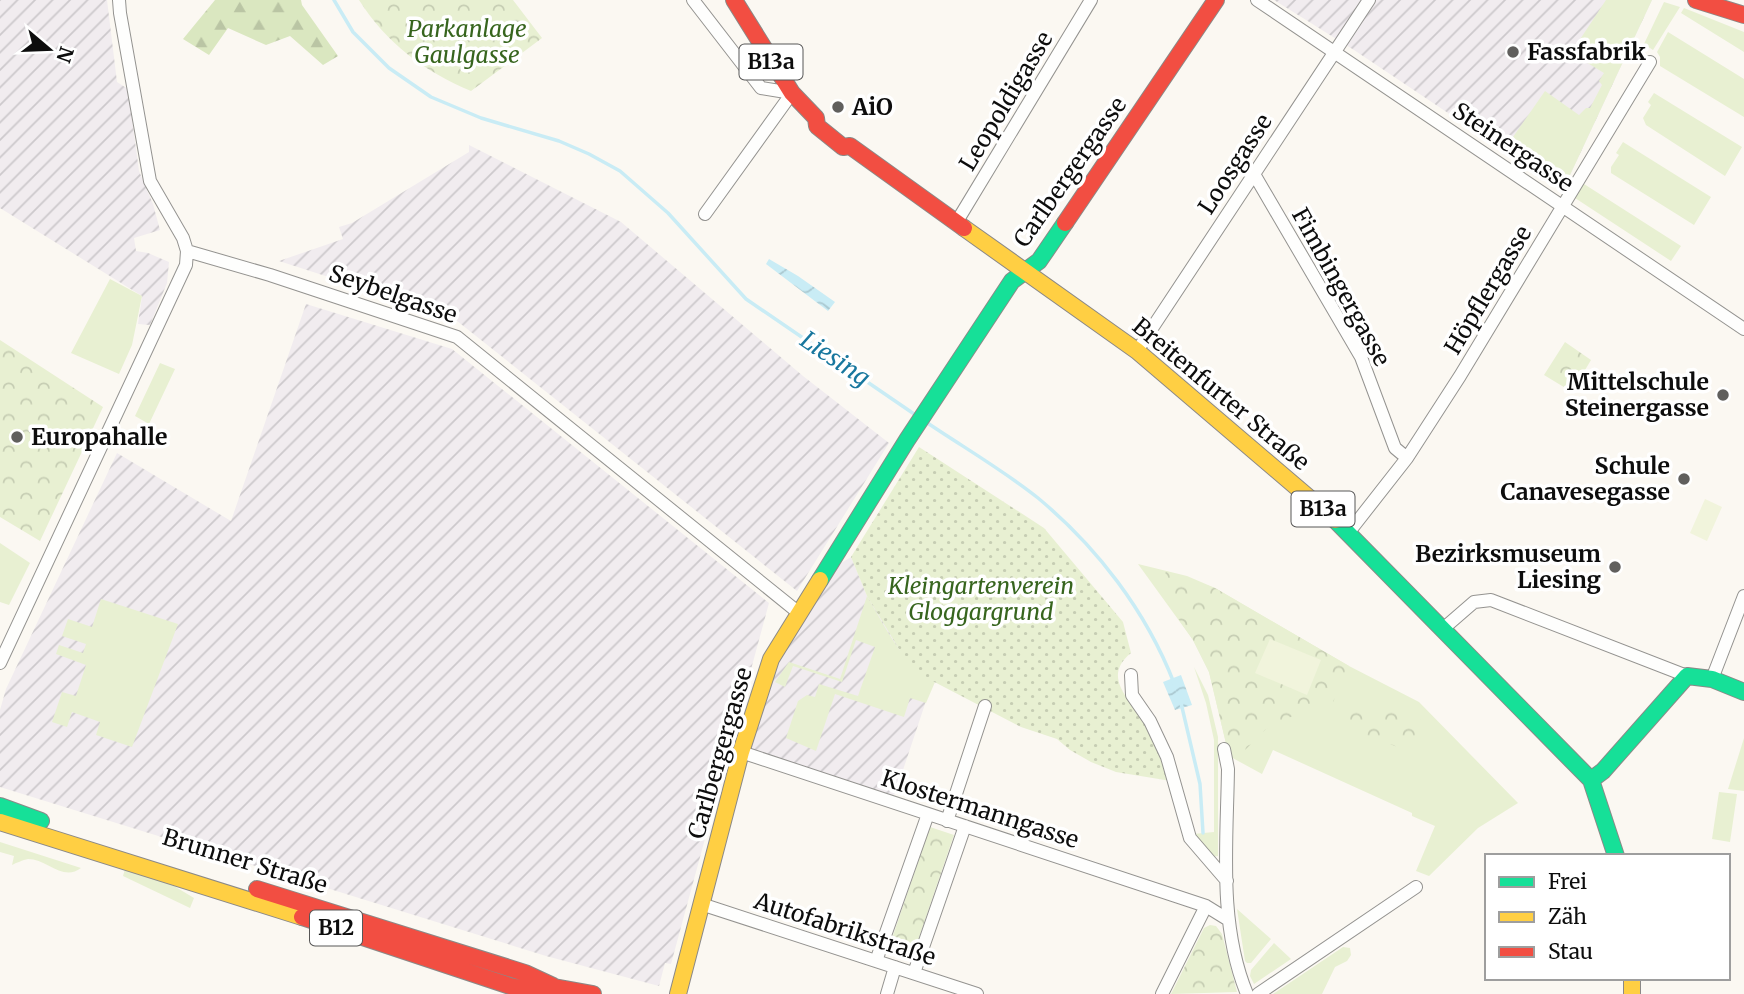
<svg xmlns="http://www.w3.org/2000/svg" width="1744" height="994" font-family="Merriweather,serif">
<defs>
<pattern id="industrial-furrows" width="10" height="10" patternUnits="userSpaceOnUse" patternTransform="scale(1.75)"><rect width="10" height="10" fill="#f1ecef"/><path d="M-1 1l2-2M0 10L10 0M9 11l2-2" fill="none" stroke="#cdc9cc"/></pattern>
<pattern id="forest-firs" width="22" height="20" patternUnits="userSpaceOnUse" patternTransform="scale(1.75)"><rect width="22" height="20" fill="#dae7c0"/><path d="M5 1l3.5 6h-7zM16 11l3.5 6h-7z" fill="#bac5a4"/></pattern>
<pattern id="park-crowns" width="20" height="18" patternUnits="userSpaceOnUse" patternTransform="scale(1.75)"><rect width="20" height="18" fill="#e8f0d2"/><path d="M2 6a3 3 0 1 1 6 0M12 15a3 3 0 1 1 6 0" fill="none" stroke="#c6cdb3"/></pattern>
<pattern id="garden-dots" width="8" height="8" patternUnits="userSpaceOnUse" patternTransform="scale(1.75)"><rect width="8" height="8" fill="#e8f0d2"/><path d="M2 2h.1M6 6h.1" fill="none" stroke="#c6cdb3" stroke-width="1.8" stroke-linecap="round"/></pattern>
<pattern id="water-waves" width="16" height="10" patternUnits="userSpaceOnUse" patternTransform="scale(1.75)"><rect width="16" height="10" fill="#c9ecf5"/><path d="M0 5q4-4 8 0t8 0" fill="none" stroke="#abc9d1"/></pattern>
</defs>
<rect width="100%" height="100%" fill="#fbf8f2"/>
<path fill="url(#industrial-furrows)" d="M0,0h107l10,82 11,7 11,82 14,33 7,26 -26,8 2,13 12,2 21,9 -2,21 -17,42 -12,-1 4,-28 -142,-88z
M1274,0h378l-89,190 -209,-140z
M469,145l152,77 182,154 86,67 -92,148 -360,-286 -3,6 -155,-50 64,-22 -4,-12 13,-4 117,-71z
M306,304l146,45 317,254 -98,361 -6,-1 -6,23 -113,-30 -546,-169v-77l6,-21 111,-236 114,68z
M851,557l16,39 54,79 14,7 -6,10 -34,102 -10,6 -144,-48 19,-63 65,-116z"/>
<path fill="#e8f0d2" d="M1606,0h46l-89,190 -59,-40 41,-59 34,24 7,-7h4l12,-23 -3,-4 5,-8 -33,-20z
M1664,2l16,5 -27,43 -9,-6z
M1684,8l60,24v20l-63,-39z
M1668,32l76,47v38l-84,-51v-9l-3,-5z
M1654,93l88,54 -17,29 -79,-51 -3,-7 8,-13 -3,-3z
M1623,142l88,55 -17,28 -83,-52v-6l8,-12 -3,-2z
M1584,184l97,62 -10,15 -96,-63z
M110,279l32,17 -10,49 -13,29 -48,-21z
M160,363l15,6 -26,55 -14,-8z
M0,543l30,20 -21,42 -9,-3z
M1138,564l49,12 28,12 134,78 70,36 99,101 -40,25 -49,48 -13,-5 19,-45 -23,-10v-3l-139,-63 -11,24 -33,-18 -20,-84 -16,-32z
M867,596c19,32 35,68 68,86l-9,21 -16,-5 -6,19 -69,-23 -19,57 -30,-13 12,-37 9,-6 8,2 4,-13 39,12 17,-49 -19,-7 -14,42 -49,-16 -8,21 -10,-5 14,-20 51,17z
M101,599l77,25 -46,123 -36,-12 4,-13 -28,-10 -5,15 -15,-5 10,-30 14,4 10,-31 -30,-11 3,-9 24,8 3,-9 -24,-8 6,-17 24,8z
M1194,667l14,28 10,42v119l-6,1 -19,-23 21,-2v-92l-8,-37z
M1744,738v53l-16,-2 1,-3z
M1719,792l18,2 -7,48 -18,-3z
M0,842l81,26c-18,14 -34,-9 -53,-9 -5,1 -12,4 -16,6l2,-9 -14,-4z
M125,869l49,17 20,12 -4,10 -67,-32z
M1237,909l34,30 -20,24h-4l-2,-2z
M1274,943l17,16 -37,25 -4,-8 1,-6z
M1343,947l7,1 1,7 -4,6 -12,6 -13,27h-49z"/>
<path fill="url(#forest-firs)" d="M215,0h86l1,5 36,51 -15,9 -33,-29 -24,9 -38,-17 -19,27 -26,-16z"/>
<path fill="url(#park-crowns)" d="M359,0h154l29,38 -71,53c-47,-20 -84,-47 -112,-91z
M0,340l103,67 -63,134 -40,-24z
M1565,342l26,18 -19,32 -28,-17z
M1166,571l49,17 134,78 -16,36 -24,6 -43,21 -30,30 -7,-3 -20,-84 -16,-32 -33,-48z
M1377,704l38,11 17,16 -21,21 -69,-26 10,-21z
M930,827l24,8 -43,126 -24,-8z
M1210,925l6,1 6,8 15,58 -66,2 33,-66z"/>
<path fill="url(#garden-dots)" d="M919,447l125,81 79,94 8,31c-31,25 1,48 15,71 11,18 18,37 25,57l-55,-9 -25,-10 -21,-12 -13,-11 -36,-12 -100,-52 -16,-16 -38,-63 -16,-39z"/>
<path fill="#f1f4dc" d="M1705,499l17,8 -15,34 -17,-8z
M1270,639l51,21 -14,35 -52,-22z"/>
<path fill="url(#water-waves)" d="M769,259l29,17 37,26 -7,9 -62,-47z
M1181,675l11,30 -17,5 -12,-28z"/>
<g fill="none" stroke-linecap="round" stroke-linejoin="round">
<path stroke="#c9ecf5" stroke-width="3.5" d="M334,0l19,32 36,36 42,29 50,21 78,23 30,13 31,17 48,42 78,86 171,117
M926,422c37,25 77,48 112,76 59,49 108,113 136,185
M1181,703l19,81 3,49"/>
<g stroke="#949390" stroke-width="14">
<path id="street" d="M693,0l68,88 31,5 -87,121
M1257,0l487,329
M1254,174l107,183 34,91 12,10
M956,223l135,-223
M187,251l83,24 187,62 342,276
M1137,351l232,-351
M1349,532l58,-74 53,-82 190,-314
M1444,628l30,-26 17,-2 196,76
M0,663l186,-398 1,-14 -4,-13 -33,-57 -30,-168 -1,-13
M1131,675l1,20 18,26 17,36 23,81 37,43
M1712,679l32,-83
M1224,749l4,20c-1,74 -10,155 19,225
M741,752l465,154 21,13
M947,821l38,-115
M701,904l276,90
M876,961l52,-147
M914,973l51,-147
M887,994l8,-27
M1162,994l44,-88
M1258,994l158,-107"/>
</g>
<g stroke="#8b8987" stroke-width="18">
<path id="fast" d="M1335,520l256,260 25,76
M820,580l87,-140 105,-159 27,-20 26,-38
M1591,780l12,-9 84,-95 25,3 32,13
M0,806l41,15"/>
</g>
<g stroke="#8b8987" stroke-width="18">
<path id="slow" d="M964,228l173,123 198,169
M0,822l302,95
M1632,978v16
M678,994l63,-242 30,-93 49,-79"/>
</g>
<g stroke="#8b8987" stroke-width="18">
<path id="jam" d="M734,0l58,93 24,25 1,8 26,21 7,-1 114,82
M1696,0l48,15
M1065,223l151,-223
M257,889l268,84 28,13
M302,917l208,69 20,4 24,-3 39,7"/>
</g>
<use href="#street" stroke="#fefefd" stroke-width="12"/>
<use href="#fast" stroke="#16e098" stroke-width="16"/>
<use href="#slow" stroke="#ffcf43" stroke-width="16"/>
<use href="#jam" stroke="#f24e42" stroke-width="16"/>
</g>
<g fill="#605f5d" stroke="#fff" stroke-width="2.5">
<circle cx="1513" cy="52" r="7"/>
<circle cx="838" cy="107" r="7"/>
<circle cx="1723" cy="395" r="7"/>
<circle cx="17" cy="437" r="7"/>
<circle cx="1684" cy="479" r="7"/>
<circle cx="1615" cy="567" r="7"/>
</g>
<g text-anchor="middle" stroke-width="7" stroke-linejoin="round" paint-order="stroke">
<g fill="#fff" stroke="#565656" stroke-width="2">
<rect x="739.5" y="44.5" width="63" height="35" rx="5"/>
<rect x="1291.5" y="491.5" width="63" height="35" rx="5"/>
<rect x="310" y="910.5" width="52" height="35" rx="5"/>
</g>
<g font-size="21" font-weight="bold" fill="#0d0d0d">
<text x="771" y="69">B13a</text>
<text x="1323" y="516">B13a</text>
<text x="336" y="935">B12</text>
</g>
<g font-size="23" font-style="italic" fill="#37651e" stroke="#fff">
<text x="467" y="37">Parkanlage<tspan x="467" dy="26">Gaulgasse</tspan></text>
<text x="981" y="594">Kleingartenverein<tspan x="981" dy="26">Gloggargrund</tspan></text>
</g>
<g font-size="23" font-weight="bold" fill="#0d0d0d" stroke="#fff" text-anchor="start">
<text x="1527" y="60">Fassfabrik</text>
<text x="852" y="115">AiO</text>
<text x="1709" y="390" text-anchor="end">Mittelschule<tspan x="1709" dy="26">Steinergasse</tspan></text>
<text x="31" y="445">Europahalle</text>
<text x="1670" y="474" text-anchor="end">Schule<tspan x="1670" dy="26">Canavesegasse</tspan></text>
<text x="1601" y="562" text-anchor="end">Bezirksmuseum<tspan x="1601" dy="26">Liesing</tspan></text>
</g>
<g font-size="23" fill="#0d0d0d" stroke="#fff">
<text transform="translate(1006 101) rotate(-59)" y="8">Leopoldigasse</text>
<text transform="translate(1513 147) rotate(34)" y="8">Steinergasse</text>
<text transform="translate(1235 164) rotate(-57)" y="8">Loosgasse</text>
<text transform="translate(1070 172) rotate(-55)" y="8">Carlbergergasse</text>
<text transform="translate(1341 287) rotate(61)" y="8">Fimbingergasse</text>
<text transform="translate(1488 290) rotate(-59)" y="8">Höpflergasse</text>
<text transform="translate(393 294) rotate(19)" y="8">Seybelgasse</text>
<text transform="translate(1221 394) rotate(40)" y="8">Breitenfurter Straße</text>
<text transform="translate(720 753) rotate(-74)" y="8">Carlbergergasse</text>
<text transform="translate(980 809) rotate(18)" y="8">Klostermanngasse</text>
<text transform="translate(245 861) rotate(17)" y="8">Brunner Straße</text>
<text transform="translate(845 929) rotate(18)" y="8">Autofabrikstraße</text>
</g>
<g font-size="24" font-style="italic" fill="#18779e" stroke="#fff">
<text transform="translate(835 359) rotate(34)" y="8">Liesing</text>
</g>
</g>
<rect x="1485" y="854" width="245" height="126" fill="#ffffff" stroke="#9e9e9e" stroke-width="2"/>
<rect x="1499" y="877" width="35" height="10" fill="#16e098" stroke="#9e9e9e" stroke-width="2"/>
<text x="1548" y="889" font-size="21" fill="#0d0d0d">Frei</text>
<rect x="1499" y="912" width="35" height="10" fill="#ffcf43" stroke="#9e9e9e" stroke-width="2"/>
<text x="1548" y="924" font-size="21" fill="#0d0d0d">Zäh</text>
<rect x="1499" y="947" width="35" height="10" fill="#f24e42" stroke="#9e9e9e" stroke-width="2"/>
<text x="1548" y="959" font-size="21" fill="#0d0d0d">Stau</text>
<g transform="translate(49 49) rotate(109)" stroke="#ffffff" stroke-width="5" paint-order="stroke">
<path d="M0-5L12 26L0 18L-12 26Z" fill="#0d0d0d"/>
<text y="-10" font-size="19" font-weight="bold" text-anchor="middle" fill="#0d0d0d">N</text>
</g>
</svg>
